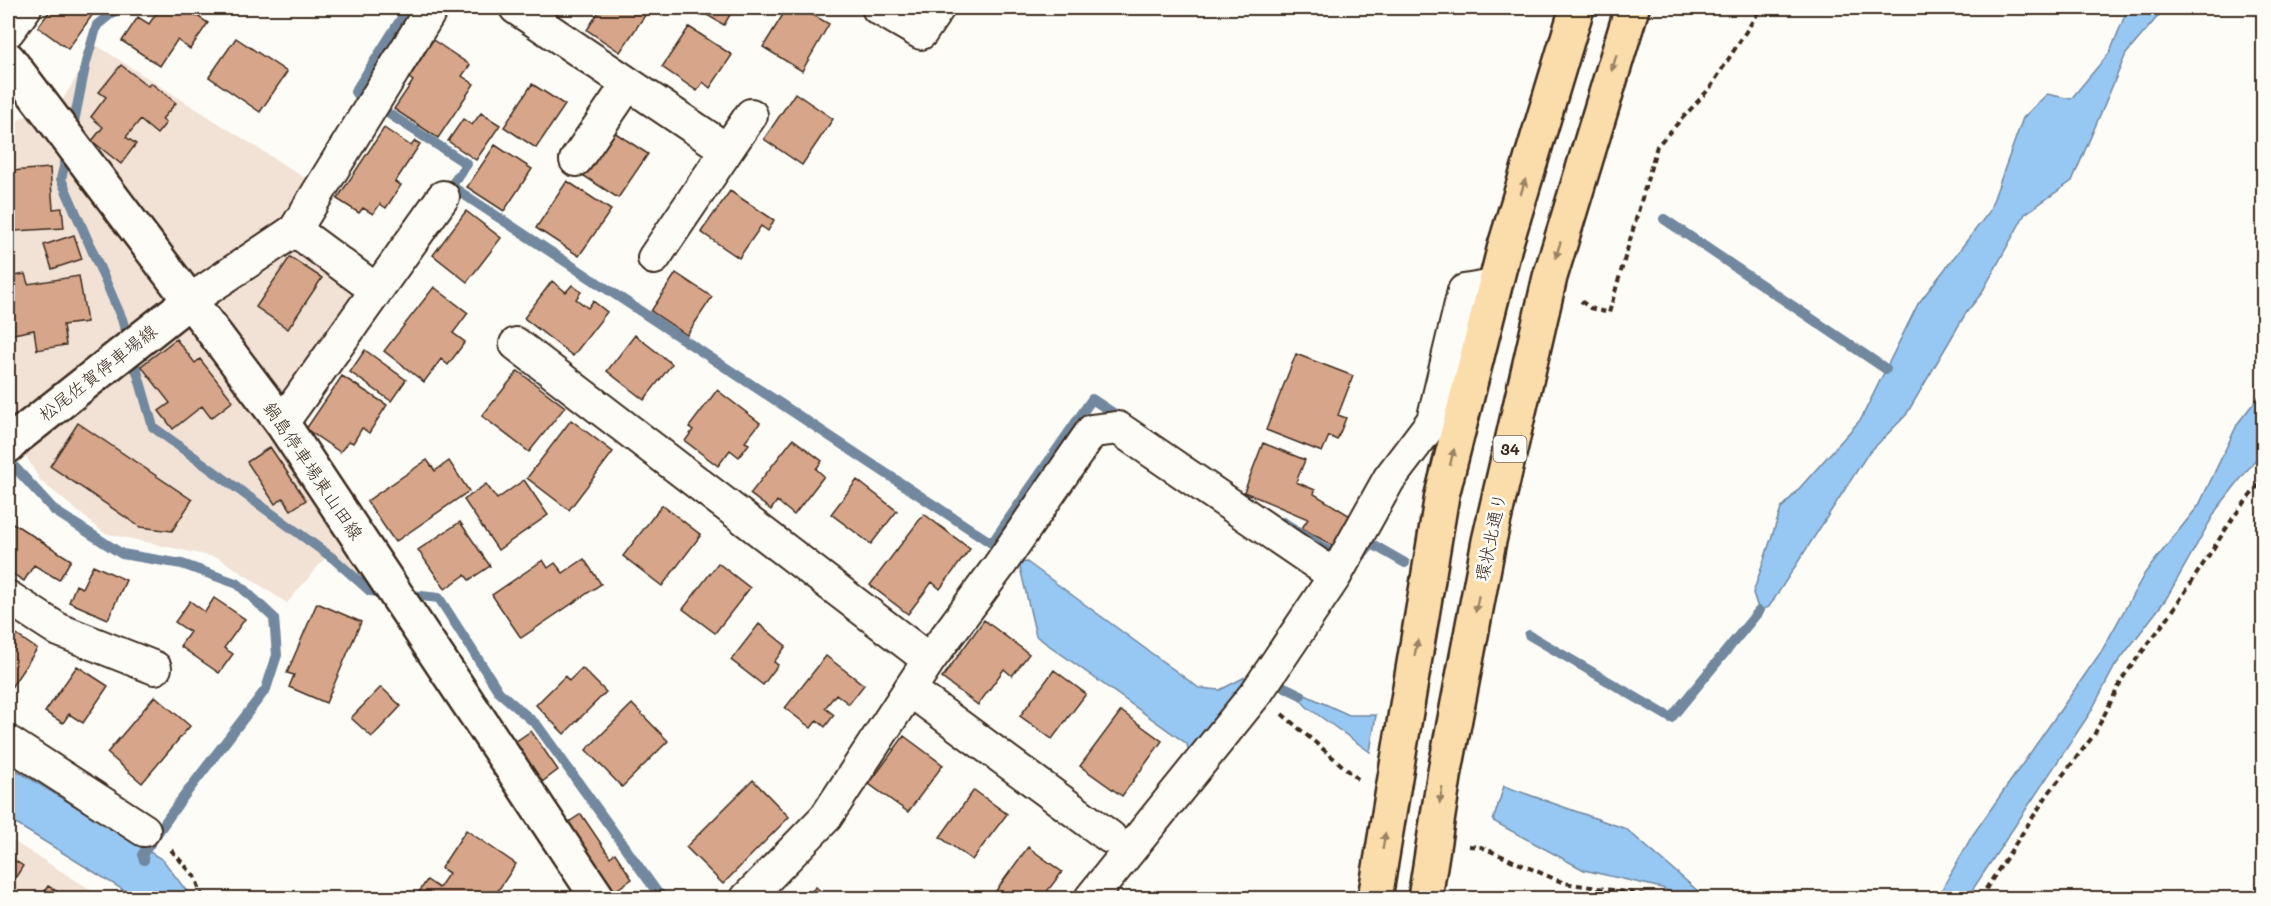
<svg xmlns="http://www.w3.org/2000/svg" width="2271" height="906" font-family="Mali,'Klee One',sans-serif">
<rect width="100%" height="100%" fill="#fdfcf7"/>
<filter id="ink" filterUnits="userSpaceOnUse"><feTurbulence type="fractalNoise" baseFrequency=".0167" numOctaves="2"/><feDisplacementMap in="SourceGraphic" scale="12" xChannelSelector="R" yChannelSelector="G"/><feConvolveMatrix kernelMatrix="1 2 1 2 8 2 1 2 1" color-interpolation-filters="sRGB"/></filter>
<g filter="url(#ink)">
<path fill="#f2e2d6" d="M96,45l215,137 -24,31 111,75 -99,137 95,139 -29,18 -40,-24 -38,45 -68,-45 -115,-25 -64,-53 -32,-54v-301l55,-26z
M8,838l96,60h-96z"/>
<path fill="#97c7f3" stroke="#72889e" stroke-width="1.5" d="M2128,8h37l-39,46 -54,127 -47,33 -44,80 -15,19 -60,102 -39,40 -98,152 -10,4 -6,-18 28,-84 80,-90 57,-115 71,-92 34,-94 24,-24 24,5 39,-47z
M2263,391v59l-46,59 -51,90 -51,67 -25,47 -123,185h-30l35,-62 129,-184 44,-79 54,-68 39,-82z
M1027,562l172,126 21,2 33,-17 -64,80 -2,-9 -151,-108 -17,-73z
M1290,688l59,27h27l-6,37 -63,-45z
M8,765l155,95 25,33 2,5h-60l-5,-7 -117,-72z
M1504,786l122,43 80,69h-24l-20,-10 -78,-18 -91,-49z"/>
<g fill="none" stroke-linecap="round" stroke-linejoin="round">
<path stroke="#72889e" stroke-width="10" d="M408,8l-53,84 112,72 -16,22 554,366
M72,132l14,-70 11,-37 21,-17
M68,150l-7,29 61,140 31,108 181,132 36,32 18,2
M1664,219l222,150
M8,456l3,7 44,48 67,43 60,10 56,20 36,34 3,37 -11,34 -88,115 -36,51 2,5
M1283,522l58,37
M992,543l100,-144 32,21
M1359,559l13,-15 33,19
M403,594l36,4 60,94 38,33 120,167 8,6
M1529,635l142,83 88,-107
M1270,680l31,15"/>
</g>
<path fill="#d7a68a" stroke="#3b2a1e" stroke-width="1.5" d="M52,8h41l3,2 -28,39 -30,-22z
M160,8h25l23,15 -18,26 -13,-9 -17,26 -38,-25 16,-24 11,7z
M601,8h49l-30,44 -33,-22z
M695,8h39l-10,17z
M787,8h14l28,16 -27,47 -39,-24z
M689,27l43,28 -22,33 -7,-6 -6,9 -35,-24z
M236,38l51,34 -27,40 -51,-35z
M433,40l37,25 -8,11 12,8 -36,54 -44,-29 19,-28 -4,-3z
M121,65l27,21 3,-3 25,20 -14,16 4,4 -9,11 -17,-14 -14,17 10,7 -15,20 -29,-23 11,-14 -12,-10 15,-20 -7,-5z
M532,84l33,21 -29,43 -32,-21z
M795,93l38,26 -31,46 -38,-26z
M481,113l19,12 -24,35 -28,-19 15,-22 9,6z
M384,128l27,18 4,-5 5,3 -25,38 6,3 -15,23 -6,-4 -7,10 -10,-6 -4,5 -22,-14z
M611,130l37,24 -30,44 -37,-24z
M495,145l37,24 -28,42 -37,-24z
M50,168l3,41 9,-1 2,20 -49,3 -4,-60z
M567,181l44,29 -32,46 -43,-28z
M730,191l44,29 -6,11 -7,-5 -22,32 -38,-26z
M466,211l35,27 -34,44 -34,-27z
M74,235l8,24 -30,10 -8,-24z
M290,257l32,21 -34,51 -32,-22z
M676,273l36,24 -25,38 -36,-24z
M25,274l3,10 51,-8 8,46 -24,3 3,20 -29,5 -3,-20 -26,5v-58z
M552,281l14,11 6,-7 9,7 -5,7 12,9 5,-7 14,11 -34,44 -49,-38z
M434,287l34,26 -15,20 12,9 -17,23 -7,-6 -17,23 -40,-31z
M635,335l37,29 -28,36 -37,-29z
M176,339l19,24 5,-4 33,42 -22,17 -9,-12 -29,23 -14,-18 11,-8 -29,-37z
M365,350l41,30 -15,21 -41,-29z
M1296,354l57,22 -15,39 8,3 -9,22 -8,-4 -7,16 -56,-22z
M518,371l47,36 -36,45 -47,-36z
M342,376l45,29 -18,28 -7,-5 -9,15 -4,-2 -9,11 -34,-23z
M717,390l43,33 -15,19 4,2 -10,13 -9,-7 -12,16 -33,-25 8,-11 -4,-3z
M571,420l42,32 -44,58 -42,-32z
M78,423l114,77 -20,31 -32,-4 -90,-61z
M793,439l29,22 -6,8 8,7 -30,39 -17,-14 -6,9 -21,-16z
M1263,443l42,17 -9,22 19,8 -1,4 38,23 -17,30 -33,-19 6,-9 -64,-27z
M270,447l36,53 -15,10 -8,-12 -8,6 -28,-42z
M427,460l8,11 14,-10 20,30 -74,51 -28,-41z
M524,480l24,35 -50,35 -34,-50 22,-16 11,15z
M857,480l40,31 -26,33 -40,-30z
M662,505l39,30 -39,51 -39,-30z
M924,514l46,35 -30,40 -8,-7 -24,32 -38,-29z
M8,520l63,40 -12,20 -25,-15 -10,16 -16,-10z
M460,522l30,44 -21,14 -4,-5 -20,14 -27,-39z
M584,559l17,25 -80,54 -29,-43 51,-35 5,8 7,-5 8,10z
M718,563l32,25 -35,45 -32,-24z
M93,565l33,15 -18,39 -39,-17 7,-17 6,3z
M214,598l31,21 -21,29 9,6 -14,19 -39,-27 10,-14 -15,-10 15,-21 15,11z
M317,603l44,19 -35,81 -37,-16 5,-12 -7,-2z
M984,620l45,34 -17,22 -8,-7 -26,36 -36,-27z
M759,624l27,22 -12,16 4,3 -15,20 -32,-25z
M8,629l29,20 -29,43z
M826,656l38,29 -15,19 -13,-10 -11,14 9,7 -9,12 -8,-7 -6,8 -26,-20z
M77,666l31,20 -25,37 -14,-9 -6,9 -18,-11z
M582,668l24,24 -42,42 -28,-29 29,-29 4,5z
M1054,670l32,24 -34,45 -32,-23z
M381,687l20,19 -29,31 -21,-19z
M155,696l35,30 -48,57 -35,-30z
M632,704l36,37 -46,46 -36,-37z
M1121,711l41,30 -40,55 -42,-30z
M531,731l27,39 -16,12 -27,-40z
M904,736l39,29 -35,47 -39,-28z
M753,780l36,37 -66,67 -37,-37z
M974,790l33,24 -35,46 -32,-23z
M581,814l29,43 5,-4 17,26 -19,13 -47,-68z
M466,830l50,34 -23,34h-78l12,-18 12,8 10,-15 -8,-5z
M1028,847l34,25 -20,26h-38l-9,-6z
M8,856l15,10 -15,23z
M48,886l20,12h-28z
M816,887l12,11h-24z"/>
<g fill="none" stroke-linecap="round" stroke-linejoin="round">
<g stroke="#3b2a1e" stroke-width="36">
<path id="minor" d="M516,8l211,142 -73,108
M878,8l43,25 17,-25
M8,31l17,-23
M727,150l24,-35
M576,160l52,-76
M295,230l81,60
M189,301l106,-71 137,-222
M516,344l413,316
M282,423l161,-226
M8,597l51,33 96,38
M910,690l200,147
M8,742l136,88
M747,898l79,-81 103,-157 70,-94 93,-135 26,-3 217,148
M1091,898l166,-206 78,-116 54,-97 44,-58 31,-130 30,-5"/>
</g>
<g stroke="#3b2a1e" stroke-width="38">
<path id="secondary" d="M8,59l274,364 316,475
M8,446l9,-9 172,-136"/>
</g>
<g stroke="#3b2a1e" stroke-width="38">
<path id="trunk" d="M1375,898l67,-403 63,-249 72,-238
M1425,898l20,-127 44,-230 61,-264 82,-269"/>
</g>
<path stroke="#3b2a1e" stroke-width="4" stroke-dasharray="6 4.5" stroke-linecap="butt" d="M1581,301l9,7 19,5 48,-167 53,-58 51,-80
M1282,714l76,65
M1469,846l12,1 83,36 89,13 4,2
M171,850l24,27 8,21
M1980,898l68,-104 46,-59 30,-59 48,-64 63,-97 29,-37"/>
<use href="#minor" stroke="#fdfcf7" stroke-width="32"/>
<use href="#secondary" stroke="#fdfcf7" stroke-width="33"/>
<use href="#trunk" stroke="#fbddab" stroke-width="33"/>
</g>
<defs><path id="oneway-solid" d="M-6-.8H1V-3.2L6.5 0L1 3.2V.8H-6Z" transform="scale(1.5)"/></defs>
<g fill="#9b8464">
<use href="#oneway-solid" transform="translate(1614 63) rotate(107)"/>
<use href="#oneway-solid" transform="translate(1523 187) rotate(-73)"/>
<use href="#oneway-solid" transform="translate(1558 250) rotate(107)"/>
<use href="#oneway-solid" transform="translate(1452 457) rotate(-76)"/>
<use href="#oneway-solid" transform="translate(1477 604) rotate(101)"/>
<use href="#oneway-solid" transform="translate(1416 648) rotate(-80)"/>
<use href="#oneway-solid" transform="translate(1441 795) rotate(99)"/>
<use href="#oneway-solid" transform="translate(1384 841) rotate(-81)"/>
</g>
</g>
<g text-anchor="middle" stroke-width="5" stroke-linejoin="round" paint-order="stroke">
<rect fill="#fdfcf7" stroke="#75695f" stroke-width="1.5" x="1493.5" y="436" width="33" height="26" rx="4.5"/>
<g font-size="16" font-weight="bold" fill="#3b2a1e">
<text x="1510" y="455">34</text>
</g>
<g font-size="18" fill="#3b2a1e" stroke="#fdfcf7">
<text transform="translate(98 373) rotate(-38)" y="6">松尾佐賀停車場線</text>
<text transform="translate(313 471) rotate(56)" y="6">鍋島停車場東山田線</text>
<text transform="translate(1491 537) rotate(-78)" y="6">環状北通り</text>
</g>
</g>
<rect width="2271" height="906" fill="none" stroke="#fdfcf7" stroke-width="30"/>
<rect x="15" y="15" width="2241" height="876" fill="none" stroke="#3b2a1e" stroke-width="2" filter="url(#ink)"/>
</svg>
